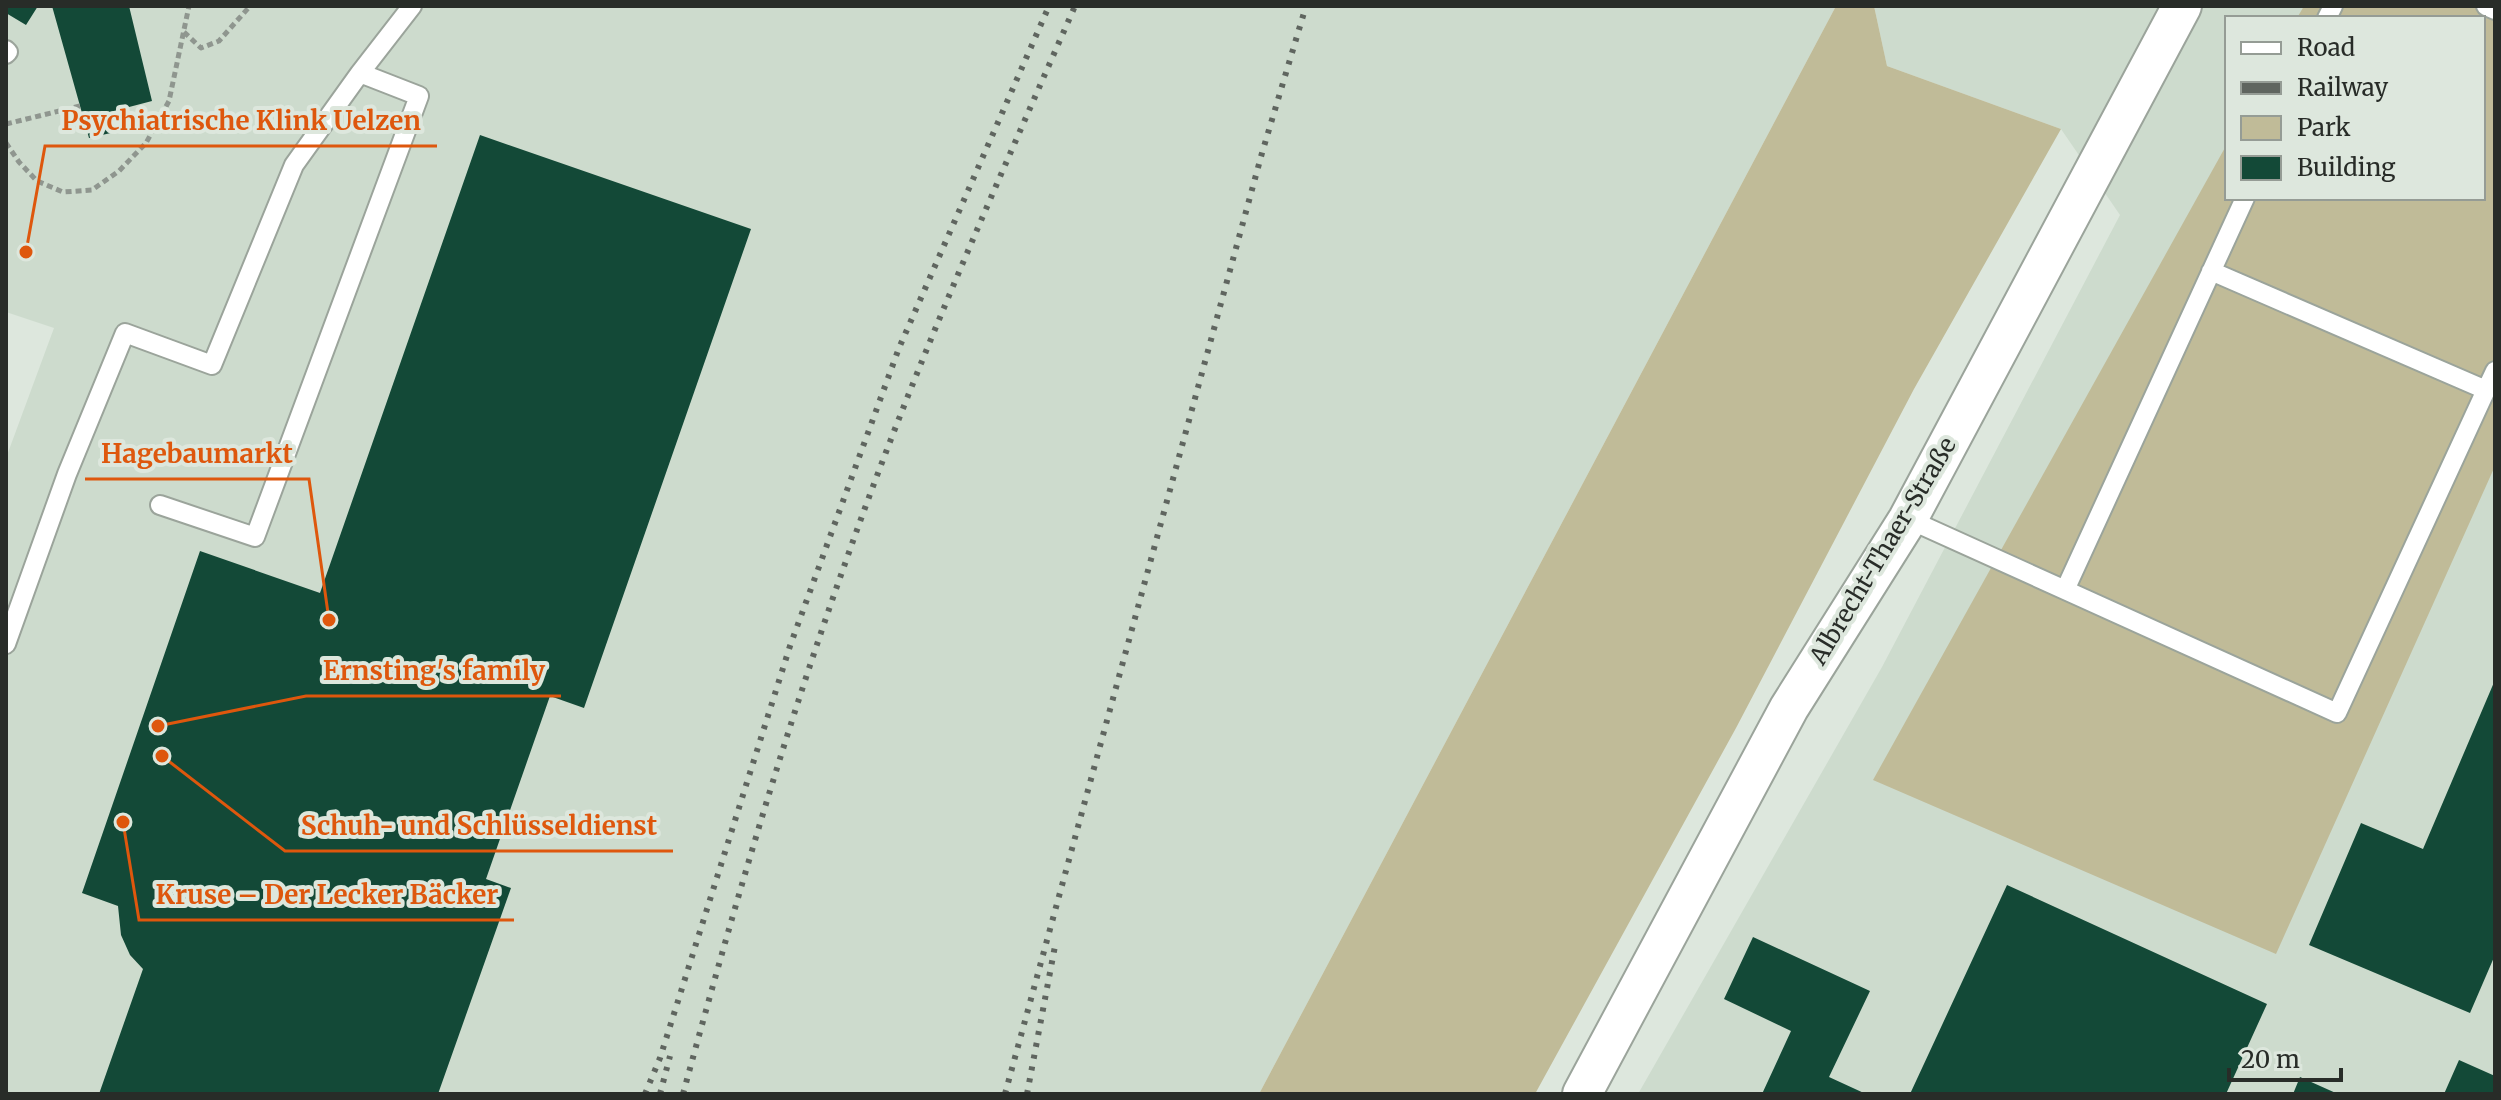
<svg xmlns="http://www.w3.org/2000/svg" width="2501" height="1100" font-family="Merriweather,serif">
<rect width="100%" height="100%" fill="#dde7dd"/>
<path fill="#cddbcd" fill-rule="evenodd" d="M6,6h1830l-577,1088h-1253v-636l48,-130 -48,-16z
M1874,6h621v1088h-857l244,-427 238,-452 -59,-86 -174,-63zM2227,18h256v180h-256z"/>
<path fill="#c0bb98" d="M1836,6h38l13,60 174,63 -147,260 -178,339 -201,366h-276z
M2304,6h191v460l-219,488 -403,-174 354,-636v54h256v-180h-186z"/>
<path fill="#134937" d="M6,6h32l-12,19 -20,-12z
M52,6h77l23,95 -42,11 5,20 -26,6z
M480,135l271,94 -167,479 -34,-12 -64,183 25,9 -73,206h-339l44,-125 -13,-14 -9,-20 -3,-29 -36,-13 118,-342 120,42z
M2495,680v275l-25,58 -161,-68 52,-122 62,26z
M2007,885l260,119 -41,90h-316z
M1753,937l117,54 -41,86 37,17h-104l29,-63 -67,-32z
M2459,1060l36,16v18h-51z
M2300,1077l38,17h-45z"/>
<g fill="none" stroke-linecap="round" stroke-linejoin="round">
<g stroke="#9ba49b" stroke-width="22">
<path id="lane" d="M2486,6l9,4
M2327,18l6,-12
M6,50l2,2 -2,2
M2245,198l-180,392 272,123 149,-323
M2211,271l275,119 9,-19
M160,505l95,32 164,-441 -59,-23
M1908,519l157,71
M6,644l61,-170 58,-141 87,32 82,-200 66,-92 52,-67"/>
</g>
<g stroke="#9ba49b" stroke-width="42">
<path id="street" d="M1582,1094l207,-386 119,-189 274,-513"/>
</g>
<path stroke="#8f968f" stroke-width="5" stroke-dasharray="6 4" stroke-linecap="butt" d="M184,32l17,16 18,-7 31,-35
M6,124l74,-18
M6,143l13,19 18,19 26,11 29,-2 27,-19 27,-28 23,-42 20,-95"/>
<use href="#lane" stroke="#fff" stroke-width="18"/>
<use href="#street" stroke="#fff" stroke-width="38"/>
<path stroke="#5f655f" stroke-width="6" stroke-dasharray="4 8" stroke-linecap="butt" d="M645,1094l15,-36 130,-412 109,-298 150,-342
M660,1094l10,-38
M683,1094c49,-180 101,-360 164,-536 66,-188 148,-370 228,-552
M1005,1094l257,-941 44,-147
M1027,1094l28,-148"/>
</g>
<g text-anchor="middle" stroke-width="8" stroke-linejoin="round" paint-order="stroke">
<g font-size="24" fill="#282c28" stroke="#dde7dd">
<text transform="translate(1883 551) rotate(-59)" y="8">Albrecht-Thaer-Straße</text>
</g>
</g>
<path fill="none" stroke="#de570d" stroke-width="3" d="M26 252L45 146H437M329 620L309 479H85M158 726L306 696H561M162 756L285 851H673M123 822L139 920H514"/>
<g fill="#de570d" stroke="#dde7dd" stroke-width="3">
<circle cx="26" cy="252" r="8"/>
<circle cx="329" cy="620" r="8"/>
<circle cx="158" cy="726" r="8"/>
<circle cx="162" cy="756" r="8"/>
<circle cx="123" cy="822" r="8"/>
</g>
<g font-size="26" text-anchor="middle" font-weight="bold" fill="#de570d" stroke="#dde7dd" stroke-width="8" stroke-linejoin="round" paint-order="stroke">
<text x="241" y="130">Psychiatrische Klink Uelzen</text>
<text x="197" y="463">Hagebaumarkt</text>
<text x="434" y="680">Ernsting's family</text>
<text x="479" y="835">Schuh- und Schlüsseldienst</text>
<text x="327" y="904">Kruse – Der Lecker Bäcker</text>
</g>
<rect width="2501" height="1100" fill="none" stroke="#282c28" stroke-width="16"/>
<rect x="2225" y="16" width="260" height="184" fill="#dde7dd" stroke="#959c95" stroke-width="2"/>
<rect x="2241" y="42" width="40" height="12" fill="#ffffff" stroke="#959c95" stroke-width="2"/>
<text x="2297" y="56" font-size="24" fill="#282c28">Road</text>
<rect x="2241" y="82" width="40" height="12" fill="#5f655f" stroke="#959c95" stroke-width="2"/>
<text x="2297" y="96" font-size="24" fill="#282c28">Railway</text>
<rect x="2241" y="116" width="40" height="24" fill="#c0bb98" stroke="#959c95" stroke-width="2"/>
<text x="2297" y="136" font-size="24" fill="#282c28">Park</text>
<rect x="2241" y="156" width="40" height="24" fill="#134937" stroke="#959c95" stroke-width="2"/>
<text x="2297" y="176" font-size="24" fill="#282c28">Building</text>
<path d="M2229 1068v12h112v-12" fill="none" stroke="#282c28" stroke-width="4"/>
<text x="2241" y="1068" font-size="24" fill="#282c28" stroke="#dde7dd" stroke-width="6" paint-order="stroke">20 m</text>
</svg>
